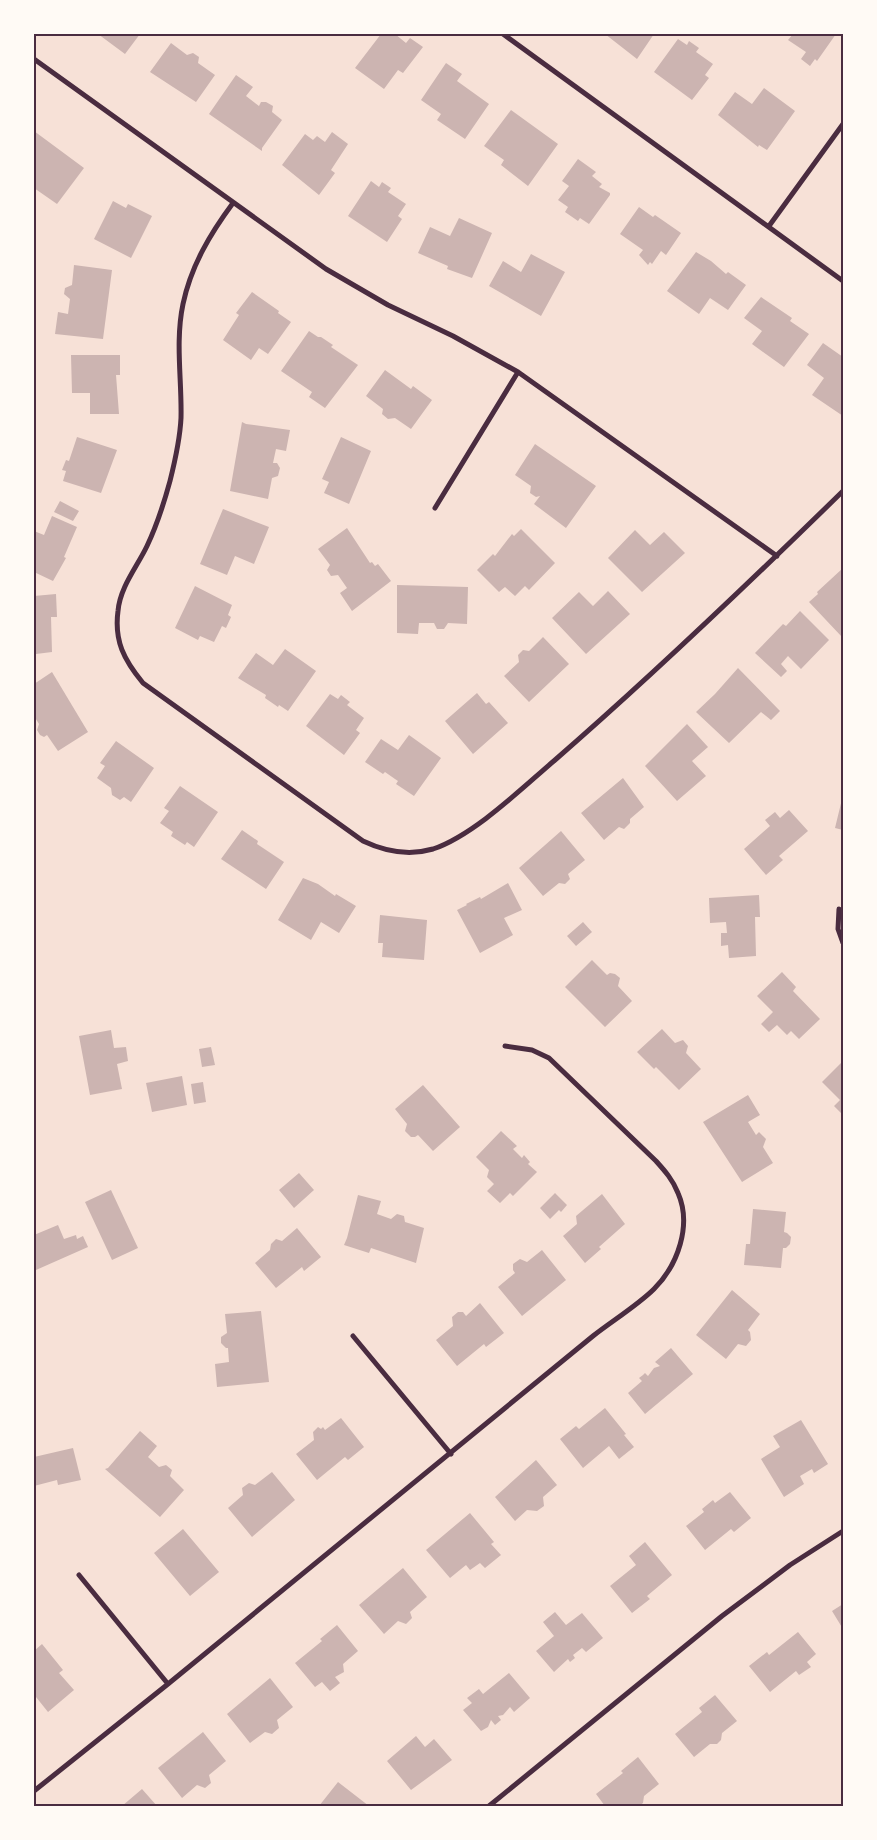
<svg xmlns="http://www.w3.org/2000/svg" width="877" height="1840" font-family="'DM Sans',sans-serif">
<rect width="100%" height="100%" fill="#f7e1d7"/>
<path fill="#ccb4b1" d="M98,34h42l-15,20z
M381,34h14l11,9 4,-5 13,9 -20,26 -5,-3 -14,19 -29,-21z
M601,34h53l-17,25 -32,-25 -1,2z
M793,34h43l-19,27 -2,-2 -5,7 -9,-7 5,-7 -18,-12z
M678,39l9,6 2,-4 10,7 -3,4 17,12 -8,11 4,3 -17,22 -38,-28z
M171,43l16,12 6,-2 6,4 -1,6 17,12 -19,27 -46,-30z
M446,63l16,11 -5,7 32,23 -24,35 -28,-19 4,-6 -20,-14z
M236,75l17,12 -7,9 13,10 2,-4h5l7,4 -1,6 10,8 -20,28v3l-53,-37z
M764,88l31,23 -28,39 -8,-5 -1,2 -40,-32 17,-23 17,12z
M511,110l47,34 -30,42 -27,-21 3,-5 -20,-14z
M34,131l50,37 -27,36 -23,-16z
M332,132l16,12 -17,26 4,3 -16,22 -37,-30 23,-31 8,6 4,-4 8,6z
M578,159l18,13 -4,4 10,8 -3,3 11,6v2l-21,29 -9,-6 -2,3 -13,-9 3,-5 -10,-7 11,-14 -7,-5z
M371,181l8,6 3,-5 9,6 -3,4 18,12 -8,12 4,3 -15,23 -39,-26z
M113,201l13,7 2,-4 24,12 -21,42 -37,-19z
M639,207l14,10 2,-2 26,18 -15,22 -5,-4 -9,13 -2,-2 -2,3 -9,-10 4,-5 -23,-16z
M459,218l33,15 -20,45 -25,-9 1,-3 -30,-13 12,-26 20,9z
M696,252l15,9 15,13 2,-2 18,13 -18,25 -18,-12 -11,16 -32,-23z
M531,254l34,18 -24,44 -52,-30 14,-25 18,11z
M74,265l38,5 -9,69 -48,-5 3,-22 10,2 2,-15 -6,-5 1,-6 7,-3z
M252,292l27,19 -1,2 13,9 -23,32 -9,-6 -8,12 -28,-20 16,-25 -3,-2z
M761,297l31,21 -2,3 19,13 -25,33 -32,-23 10,-13 -18,-13z
M309,331l9,6h3l12,8 -2,2 27,18 -33,43 -16,-11 3,-5 -31,-21z
M823,343l20,14v59l-31,-21 12,-17 -17,-13z
M71,355h49v20h-4l3,39h-29v-21h-18z
M385,370l26,19 2,-3 19,14 -21,29 -16,-11 -7,1 -6,-5 1,-5 -17,-13z
M242,422l4,2 44,6 -4,21 -10,-2 -3,14h4l3,5 -2,8 -6,2 -4,21 -38,-8z
M77,437l40,13 -16,43 -38,-12 3,-10 -4,-1 4,-10 3,1z
M341,437l30,14 -22,53 -25,-11 5,-11 -7,-3z
M535,444l61,42 -30,42 -32,-24 6,-8 -4,1 -6,-4 1,-7 -16,-11z
M60,501l19,10 -6,10 -19,-9z
M223,509l46,18 -15,37 -19,-8 -8,19 -27,-11z
M52,516l25,11 -13,30 2,1 -13,23 -19,-9v-41l10,4z
M347,528l23,35 2,-1 3,4 3,-2 13,17 -39,30 -12,-18 7,-5 -9,-13 -7,1 -4,-6 3,-5 -12,-16z
M521,529l34,34 -26,27 -4,-4 -10,10 -10,-9 -6,5 -22,-22 16,-16 2,2 17,-22 2,2z
M635,530l15,15 14,-13 21,21 -43,39 -34,-34z
M843,568v68l-1,1 -33,-35 9,-8 -1,-2z
M397,585l71,2 -1,37 -19,-1 -4,6h-7l-3,-6h-15l-1,11 -21,-1z
M195,586l37,19 -4,10 3,2 -5,11 -4,-2 -8,16 -14,-6 -2,4 -23,-12z
M608,591l22,23 -44,40 -34,-36 27,-26 14,14z
M56,594l1,23h-6l1,35 -16,2v12h-2v-70z
M800,611l29,29 -28,29 -13,-13 -7,8 6,7 -6,6 -26,-24 28,-29 3,2z
M543,637l26,27 -40,38 -25,-26 15,-14 -1,-7 5,-5 6,1z
M285,649l31,22 -28,40 -9,-6 -1,2 -13,-9 1,-3 -28,-17 18,-25 17,12z
M738,668l42,43 -9,9 -10,-8 -32,31 -33,-31 19,-18z
M52,672l36,60 -30,19 -11,-16 -3,2 -4,-2 -3,-5 2,-6 -5,-8v-32z
M477,693l9,11 3,-2 19,21 -35,31 -28,-33z
M330,694l8,5 3,-4 9,7 -3,3 17,13 -8,12 4,3 -16,22 -38,-29z
M687,724l21,23 -16,14 14,15 -29,25 -32,-35z
M409,735l32,23 -27,38 -18,-12 2,-3 -3,-2 -10,-7 -2,2 -18,-12 16,-23 17,11z
M116,741l38,27 -23,34 -7,-5 -4,3 -8,-5 -1,-7 -14,-10 8,-12 -5,-3z
M623,778l21,29 -14,12v4l-6,6 -5,-2 -15,13 -23,-27z
M180,786l38,26 -24,35 -7,-5 -2,3 -14,-9 2,-4 -13,-9 9,-12 -5,-3z
M843,795v35l-8,-2z
M789,810l19,21 -29,25 4,4 -17,15 -22,-26 26,-23 -5,-6 10,-8 5,6z
M242,830l16,11 -1,3 27,18 -18,27 -45,-30z
M561,831l24,29 -17,14 2,5 -5,5 -6,-1 -16,13 -24,-28z
M303,878l15,6 17,12 1,-2 20,12 -17,27 -18,-11 -10,18 -33,-20z
M508,883l14,27 -18,8 9,17 -33,18 -23,-43 10,-5 -1,-1 14,-7 1,2z
M759,895l1,22h-5l1,39 -27,2 -1,-13 -7,1v-13h6l-1,-11 -16,1 -1,-25z
M380,915l47,5 -3,40 -42,-3 1,-14h-5z
M583,922l9,10 -16,14 -9,-10z
M592,960l15,15 3,-2 5,1 5,4 -2,8 14,15 -27,26 -40,-40z
M782,972l14,15 -3,4 27,28 -21,20 -8,-8 -4,4 -10,-10 -8,7 -8,-8 12,-12 -16,-16z
M662,1029l13,14 8,-3 5,6 -2,7 15,16 -22,21 -23,-23 -2,2 -17,-17z
M111,1030l3,18 12,-1 2,14 -11,3 5,25 -32,6 -11,-59z
M211,1047l4,18 -13,2 -3,-18z
M843,1061v54l-9,-9 6,-6 -18,-18z
M182,1076l5,29 -35,7 -6,-29z
M203,1082l3,20 -12,2 -3,-20z
M423,1085l37,42 -27,24 -15,-16 -3,2h-4l-6,-6 2,-7 -12,-15z
M748,1095l12,20 -12,7 8,13 3,-3 7,7 -3,8 10,16 -31,19 -39,-60z
M501,1131l16,15 -4,3 9,9 2,-3 6,7 -2,2 9,8 -24,24 -3,-3 -10,10 -13,-12 7,-7 -7,-7 2,-7 -13,-13z
M299,1173l15,17 -20,18 -15,-18z
M111,1190l27,58 -26,12 -27,-58z
M555,1193l12,12 -6,7 -2,-2 -9,9 -10,-11z
M602,1194l23,30 -26,23 2,2 -16,14 -22,-27 14,-12 -1,-8z
M358,1195l23,6 -4,13 14,5 6,-5 7,2 1,6 19,6 -8,35 -45,-15 -2,5 -25,-8 3,-7z
M753,1209l33,3 -2,20 3,1 4,4 -1,7 -4,4h-3l-2,20 -37,-3 2,-21h4z
M58,1225l6,14 12,-4 1,4 6,-3 5,11 -52,23 -2,-5v-17l2,-1 -2,-12z
M297,1228l24,29 -17,14 -2,-4 -26,21 -21,-25 15,-13 1,-6 5,-5 6,2z
M542,1250l24,30 -44,36 -24,-29 17,-14 -2,-3v-6l7,-5 7,3z
M732,1290l28,24 -12,16 2,2 1,8 -5,6 -8,-2 -12,15 -30,-24z
M480,1303l24,30 -18,14 -2,-3 -27,22 -21,-26 17,-14 -1,-9 6,-5h5l3,4z
M261,1311l8,71 -52,5 -2,-23 14,-2 -1,-14h-2l-5,-5v-6l6,-4 -2,-19z
M671,1348l22,26 -48,40 -17,-21 14,-12 -3,-3 4,-3 2,-2 3,3 6,-8 6,-2 -5,-4z
M605,1408l21,26 -2,1 10,12 -15,12 -10,-13 -26,22 -23,-29 16,-13 3,3z
M341,1418l23,29 -16,13 -3,-3 -28,23 -21,-26 18,-14 -1,-8 5,-5 3,2 2,-2 2,3z
M801,1420l27,44 -14,9 -2,-4 -12,7 4,8 -20,13 -23,-38 19,-12 -7,-11z
M140,1431l17,15 -9,11 11,10 7,-2 6,5 -2,6 14,14 -24,27 -55,-48 3,-1z
M73,1448l8,32 -23,5 -1,-5 -23,6v-29z
M536,1460l21,25 -14,12 1,9 -7,5 -10,-1 -12,11 -20,-24z
M272,1472l23,28 -43,37 -24,-29 15,-13 -1,-7 7,-5 6,2z
M730,1492l21,26 -17,14 -3,-3 -26,21 -19,-24 18,-14 -2,-3 11,-9 2,3z
M470,1513l24,29 -3,2 10,11 -16,13 -5,-5 -10,7 -4,-5 -16,13 -24,-28z
M183,1529l36,43 -29,24 -36,-43z
M645,1542l27,33 -25,21 3,3 -18,14 -22,-27 26,-21 -7,-9z
M403,1568l24,29 -17,15 2,6 -6,6 -8,-3 -14,13 -25,-29z
M843,1604v25l-11,-18z
M555,1612l11,13 16,-12 21,25 -17,14 -4,-4 -9,7 2,3 -5,4 -2,-3 -14,13 -18,-21 18,-15 -11,-14z
M337,1625l21,26 -15,13 1,8 -9,5 5,6 -10,8 -8,-9 -7,5 -20,-24 27,-22 -2,-2z
M798,1632l18,22 -9,8 4,5 -12,8 -3,-4 -26,21 -21,-26 18,-14 2,3z
M42,1644l21,26 -4,3 15,17 -26,22 -12,-15h-2v-46z
M509,1673l21,25 -16,14 -4,-5 -7,8 -5,1 3,4 -6,5 -4,-5 -3,7 -7,4 -18,-21 9,-7 -5,-5 12,-9 4,5z
M270,1678l23,29 -16,13 2,8 -7,6 -7,-2 -15,11 -23,-29z
M715,1695l22,26 -15,12 -1,7 -4,4h-7l-16,13 -19,-23 27,-22 -3,-4z
M203,1732l23,29 -17,14 2,8 -6,5 -8,-3 -15,13 -24,-30z
M416,1736l9,11 9,-8 18,21 -41,30 -24,-29z
M638,1757l21,27 -15,12 -1,7 -4,3h-34l-9,-12 27,-21 -2,-2z
M338,1782l31,24h-50z
M142,1789l15,17h-35z"/>
<g fill="none" stroke-linecap="round" stroke-linejoin="round">
<path stroke="#4a2c40" stroke-width="5" d="M503,34l340,247
M34,59l292,210 62,36 65,31 65,36 259,184
M233,203c-23,31 -42,63 -50,101 -8,38 -1,76 -2,114 -1,21 -6,43 -11,63 -6,22 -13,44 -23,65 -10,21 -27,41 -29,65 -4,30 6,49 25,72l220,158c21,10 46,15 70,8 41,-14 88,-60 122,-89 99,-86 194,-177 288,-269
M769,226l74,-102
M435,508l83,-136
M839,909l-1,20 5,14
M353,1336l98,118
M79,1575l89,109
M34,1791l134,-107 425,-348c19,-15 45,-31 61,-47 24,-24 38,-64 24,-96 -5,-13 -13,-22 -22,-32l-107,-103 -17,-8 -27,-4
M489,1806l233,-190 68,-51 53,-34"/>
</g>
<rect width="877" height="1840" fill="none" stroke="#fffaf5" stroke-width="70"/>
<rect x="35" y="35" width="807" height="1770" fill="none" stroke="#4a2c40" stroke-width="2"/>
</svg>
